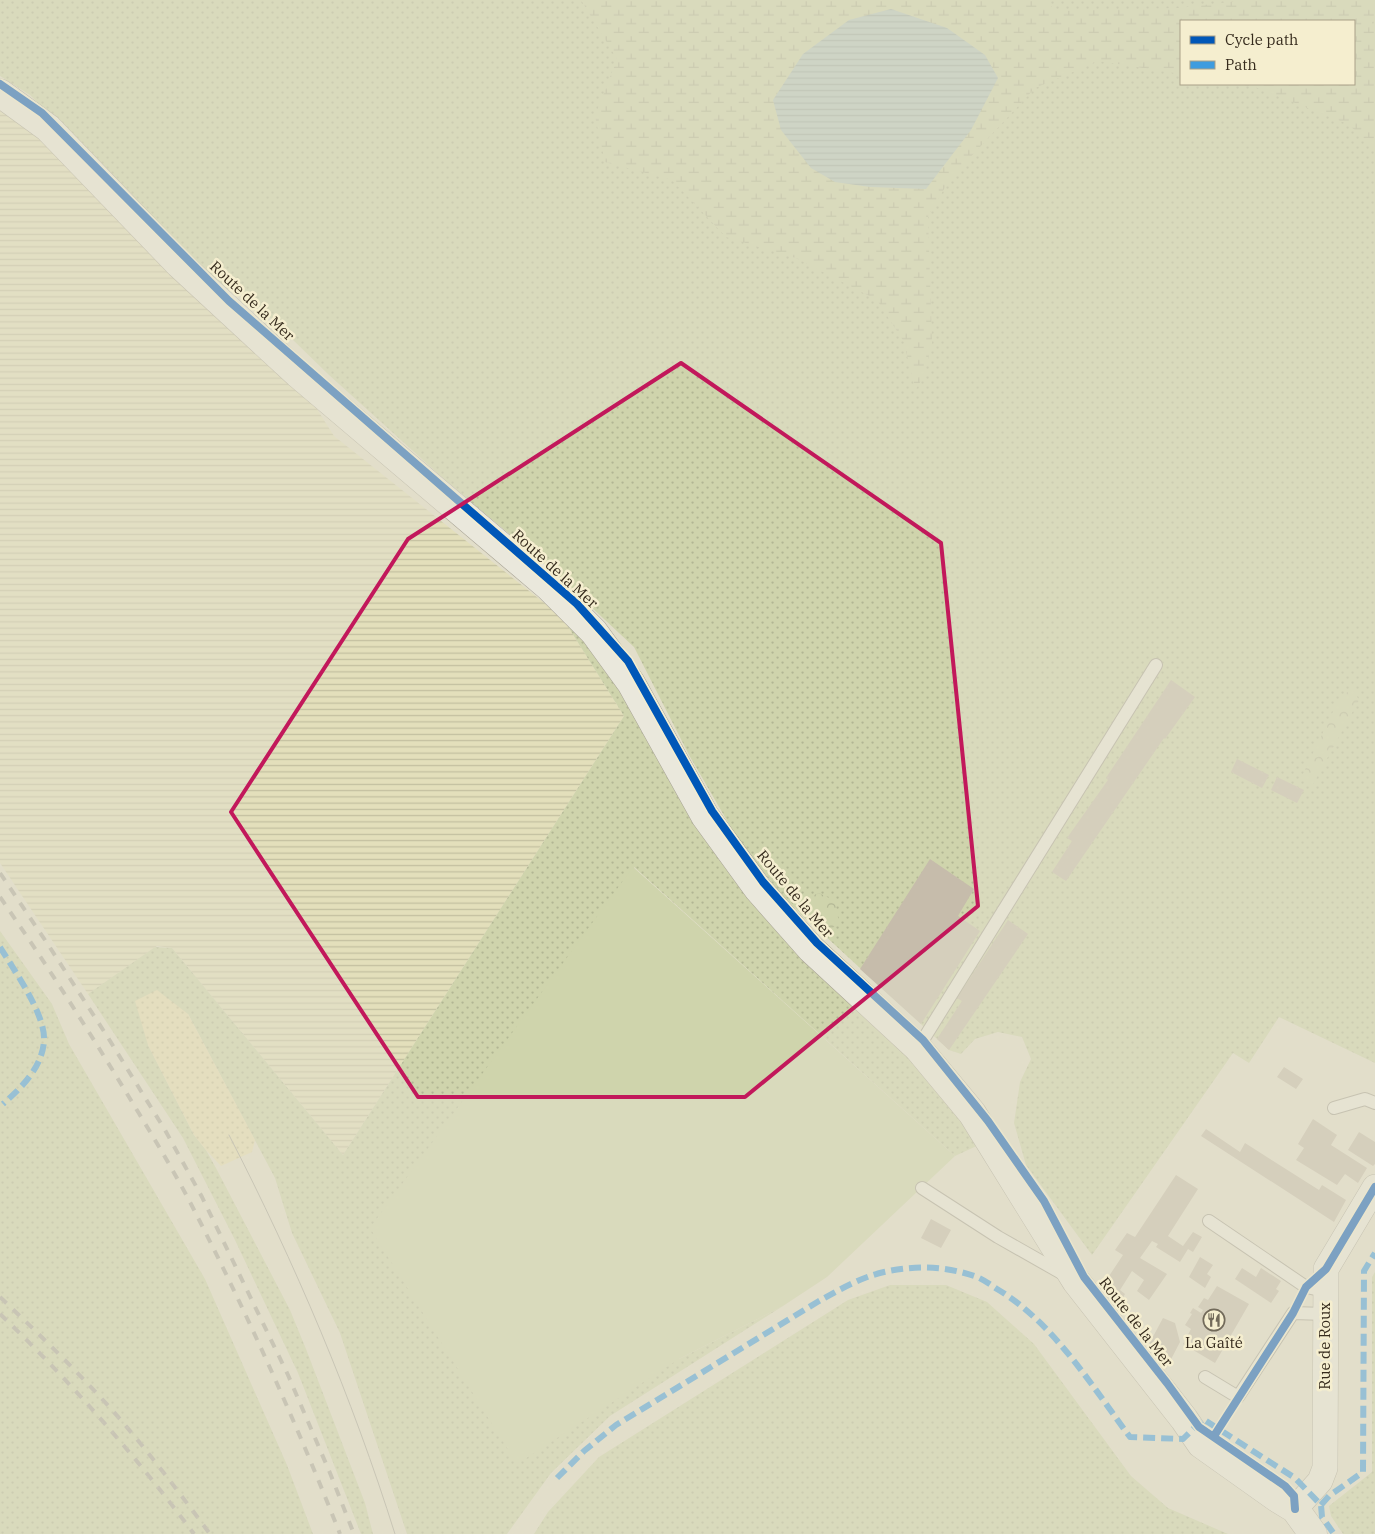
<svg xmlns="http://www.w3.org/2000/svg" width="1375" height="1534" font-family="'IBM Plex Serif',serif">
<defs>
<pattern id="farmland-rules" width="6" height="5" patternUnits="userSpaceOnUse" patternTransform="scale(1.25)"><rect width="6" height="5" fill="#e3dfbb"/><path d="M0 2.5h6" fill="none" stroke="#c3c0a0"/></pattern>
<pattern id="grass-dots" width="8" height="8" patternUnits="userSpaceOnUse" patternTransform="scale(1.25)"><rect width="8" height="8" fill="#cfd4ac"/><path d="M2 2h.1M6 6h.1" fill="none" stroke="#b2b694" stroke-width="1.8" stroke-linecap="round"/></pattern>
<pattern id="forest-crowns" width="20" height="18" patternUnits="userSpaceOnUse" patternTransform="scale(1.25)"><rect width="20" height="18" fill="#cfd4ac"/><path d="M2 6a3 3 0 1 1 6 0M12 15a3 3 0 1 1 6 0" fill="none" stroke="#b2b694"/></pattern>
<pattern id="wetland-marsh" width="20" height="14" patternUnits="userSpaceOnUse" patternTransform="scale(1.25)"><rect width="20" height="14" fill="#cfd4ac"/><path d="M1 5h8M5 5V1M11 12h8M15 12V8" fill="none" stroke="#b2b694"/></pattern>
<pattern id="sand-dots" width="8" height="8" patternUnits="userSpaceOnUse" patternTransform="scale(1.25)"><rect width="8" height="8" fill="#e6ddb1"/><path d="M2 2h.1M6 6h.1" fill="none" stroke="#c6be98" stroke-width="1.8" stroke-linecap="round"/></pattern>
<pattern id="water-rules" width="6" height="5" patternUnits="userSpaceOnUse" patternTransform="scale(1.25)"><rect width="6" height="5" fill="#b6c8bf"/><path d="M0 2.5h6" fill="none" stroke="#9daca4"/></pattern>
</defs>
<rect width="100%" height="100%" fill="#e2deca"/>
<path fill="url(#farmland-rules)" d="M0,103l38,24 258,249 38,60 228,181 62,99 -281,439 -171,-207 -15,-2 -69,48 -88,-131z"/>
<path fill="url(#grass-dots)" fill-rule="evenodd" d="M0,0h1375v1063l-96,-46 -30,46 -16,-10 -141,202 -66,-90 -12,-42 6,-41 11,-23 -9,-22 -24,-5 -23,7 -14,15 -12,-4 -165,-152 -47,-60 -48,-83 -55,-108 -90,-84 -100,-84 -115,-104 -79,-77 -29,-12 -191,-191 -30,-19zM1181,21h173v63h-173z
M562,617l49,48 102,180 217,231 51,68 -26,12 -321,-289 45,492 104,-53 -173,110 -59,57 -44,61h-100l-67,-201 -48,-100 -17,-55 -87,-164 -40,31 46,90 12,15 11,20 73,140 16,39 59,154 8,31h-12l-63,-161 -64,-135 -51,-100 -95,-144 67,-47 17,1 171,207 281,-439z
M0,931l52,73 17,40 136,235 82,186 26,69h-313z
M1375,1272v262h-32l-12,-18 -2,-10 43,-34v-195z
M890,1285h56l41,17 47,42 97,132 37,32 60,26h-694l14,-22 51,-55 249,-157z"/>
<path fill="url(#forest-crowns)" d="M1353,690l6,10 -47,86 -11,-8 40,-83z
M819,893l16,8 4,22 -16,12 -23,-21 4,-15z"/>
<path fill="url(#wetland-marsh)" d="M581,0h461l16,11 121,-3 67,-8h129v17l-3,6 3,3v123l-27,-25 -93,-37 -17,-3h116v-63h-173v53l-82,-13 -64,27 -85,91 -22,37 4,127 -8,33 -9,14 -11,-48 -27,-42 -81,-42 -70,-21 -54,-57 -67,-18 -10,-46 22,-57z"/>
<path fill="url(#sand-dots)" d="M157,990l31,24 67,126 -3,12 -31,14 -15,-16 -12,-15 -46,-90 -13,-44z"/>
<path fill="#cfd4ac" d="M633,867l322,289 -128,121 -44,29 -104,53 -162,105 -147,-236z"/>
<path fill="url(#water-rules)" d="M891,9l56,19 38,27 13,23 -27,52 -45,59 -56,-2 -35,-5 -24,-14 -30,-38 -8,-30 30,-46 46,-34z"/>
<path fill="#c6bcab" d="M1171,680l24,17 -30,42 -1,-1 -98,143 -14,-9 20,-31 -5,-3 41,-58 -2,-2z
M1237,759l32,16 -7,13 -31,-16z
M1277,777l27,13 -7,13 -26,-13z
M930,859l44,30 -16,27 22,15 -59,93 -61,-55z
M1008,920l20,14 -79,116 -12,-11 25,-38 -5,-3z
M1284,1067l19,12 -7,10 -19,-12z
M1313,1119l24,16 -6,10 36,23 -9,15 -13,-9 -8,11 -41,-25 8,-12 -6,-4z
M1206,1129l34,23 5,-9 74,47 3,-5 24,15 -12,22 -133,-86z
M1359,1132l16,10v22l-2,2 -25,-16z
M1176,1175l22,14 -30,47 15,10 10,-14 9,5 -9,15 -5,-3 -8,13 -24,-15 2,-3 -6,-3 -12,17 27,16 -18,26 -12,-9 7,-11 -12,-9 -12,19 5,4 -7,12 -15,-21 20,-30 -8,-5 12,-17 8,4z
M931,1219l20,11 -10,18 -20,-10z
M1200,1257l13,8 -6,9 4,3 -6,11 -16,-11z
M1242,1268l14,9 5,-9 20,13 -5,8 3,2 -8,12 -36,-24z
M1217,1286l32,18 -34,59 -32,-19 8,-15 -6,-4 7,-11 -2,-1 3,-5 8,5 2,-3 -5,-3 6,-9 4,2z
M1163,1318l12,5 5,19 -14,27 -18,-23z"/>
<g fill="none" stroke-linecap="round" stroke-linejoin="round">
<g stroke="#a7a294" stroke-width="14">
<path id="service" d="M918,1048l238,-383
M1334,1108l31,-9 10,4
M922,1188l76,49 67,38
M1209,1221l97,66 19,4
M1205,1377l33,20 55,-84 32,1"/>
</g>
<g stroke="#a7a294" stroke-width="26">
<path id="minor" d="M1295,1509l25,-28 5,-13 1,-199 49,-82"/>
</g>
<g stroke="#a7a294" stroke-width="29">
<path id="tertiary" d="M0,93l48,35 131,136 119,110 251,213 45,45 37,51 74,133 53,73 53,60 107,99 54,65 104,168 108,138 17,25 76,54 18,11 18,25"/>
</g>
<use href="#service" stroke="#eae8dc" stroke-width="12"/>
<use href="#minor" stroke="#eae8dc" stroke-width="25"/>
<use href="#tertiary" stroke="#eae8dc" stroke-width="28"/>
<path stroke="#aaa79c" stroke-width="1" d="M229,1135c66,128 123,262 166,399"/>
<path stroke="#aaa79c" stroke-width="4" stroke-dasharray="9 9" stroke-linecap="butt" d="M0,873l47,70 60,93 58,94 37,67 86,178 42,98 24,61
M0,897c40,58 78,117 115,177 26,43 53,86 76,130 55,107 105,218 149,330
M0,1297c39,37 77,74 113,114 34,39 66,81 97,123
M0,1314c71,68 135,141 194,220"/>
<path stroke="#3e9cdf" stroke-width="6" stroke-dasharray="12 6" stroke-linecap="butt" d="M0,947c14,23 46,68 44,94 -2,27 -23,47 -41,63
M557,1478l27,-27 32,-26 203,-124c20,-11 42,-24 65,-29 32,-7 63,-6 93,5 7,3 14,8 20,12 57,34 94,96 133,148l53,2 20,-20 92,59 26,27 1,12 12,17
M1321,1505l8,-9 34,-24 1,-201 11,-18"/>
<g stroke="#f5eecf" stroke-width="11">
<path id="cycleway" d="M0,84l42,29 187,188 348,303 51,57 84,150 51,71 54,61 106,97 65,81 56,80 40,76 83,106 32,44 86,59 9,10 1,13
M1214,1436l79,-123 13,-26 20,-18 49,-82"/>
</g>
<use href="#cycleway" stroke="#0057b8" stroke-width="8"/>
</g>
<path d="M0 0H1375V1534H0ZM681,363l260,180 37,363 -233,191h-327l-187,-285 177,-273z" fill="#e2deca" fill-opacity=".55" fill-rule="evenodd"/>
<path fill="none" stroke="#c2185b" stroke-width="4" stroke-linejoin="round" d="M681,363l260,180 37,363 -233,191h-327l-187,-285 177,-273z"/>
<defs>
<g id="restaurant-ring" transform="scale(1.125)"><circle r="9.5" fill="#f5eecf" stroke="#726a5a" stroke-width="1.5"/><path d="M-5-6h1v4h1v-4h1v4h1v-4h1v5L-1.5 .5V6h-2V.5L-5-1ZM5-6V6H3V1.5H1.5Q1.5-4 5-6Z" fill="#726a5a"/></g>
</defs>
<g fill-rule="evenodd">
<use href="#restaurant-ring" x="1214" y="1320"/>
</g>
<g text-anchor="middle" stroke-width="5" stroke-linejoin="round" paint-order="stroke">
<g font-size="15" fill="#362b1d" stroke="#f5eecf">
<text transform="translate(252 301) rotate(43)" y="5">Route de la Mer</text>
<text transform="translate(555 569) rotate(42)" y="5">Route de la Mer</text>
<text transform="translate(795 894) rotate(50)" y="5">Route de la Mer</text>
<text transform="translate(1136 1322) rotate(52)" y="5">Route de la Mer</text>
<text transform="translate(1325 1346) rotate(-90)" y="5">Rue de Roux</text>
</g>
<g font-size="15" fill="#362b1d" stroke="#f5eecf">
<text x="1214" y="1348">La Gaîté</text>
</g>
</g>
<rect x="1180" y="20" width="175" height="65" fill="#f5eecf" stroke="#a9a088"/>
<rect x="1190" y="36" width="25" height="8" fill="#0057b8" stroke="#a9a088"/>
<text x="1225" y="45" font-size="15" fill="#362b1d">Cycle path</text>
<rect x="1190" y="61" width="25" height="8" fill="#3e9cdf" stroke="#a9a088"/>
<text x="1225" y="70" font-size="15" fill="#362b1d">Path</text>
</svg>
